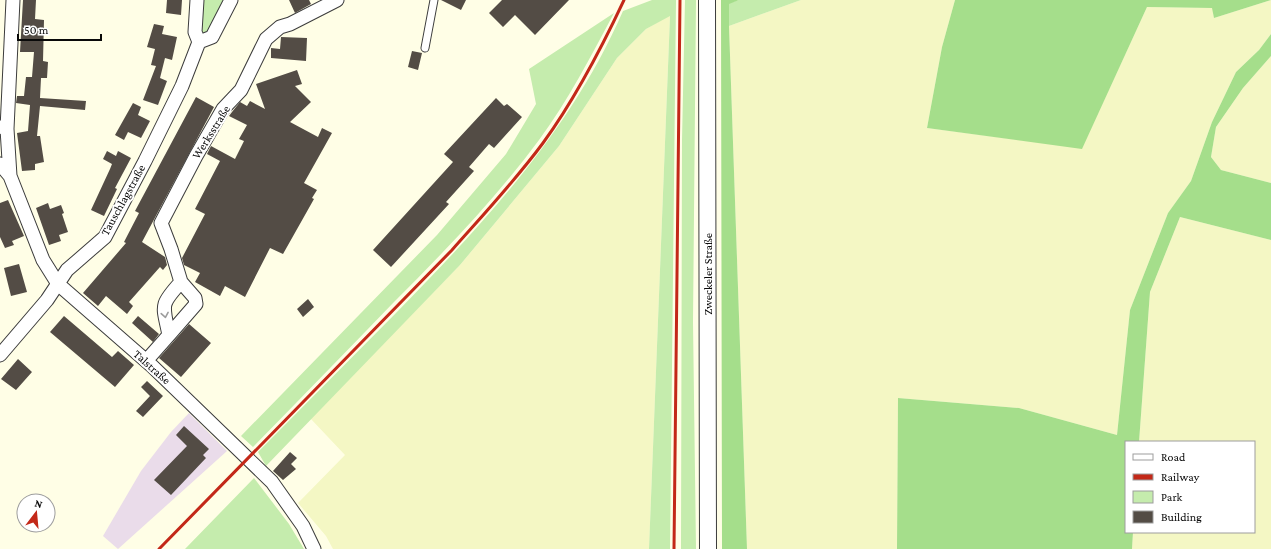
<svg xmlns="http://www.w3.org/2000/svg" width="1271" height="549" font-family="'Crimson Pro',serif">
<rect width="100%" height="100%" fill="#fffee6"/>
<path fill="#eadcea" d="M189,413l38,38 -109,98 -15,-13 38,-65 30,-39z"/>
<path fill="#f4f7c4" d="M801,0h154l-13,47 -15,81 155,20 65,-141 66,1 1,10 57,-18v34l-12,16 -23,22 -24,50 -21,59 -23,32 -38,97 -13,125 -98,-27 -121,-10 -1,151h-150l-18,-523z
M670,15l-21,534h-316l-7,-13 -28,-33 47,-48 -35,-37 150,-153 99,-119 58,-88 29,-29z
M1271,56v127l-50,-13 -10,-13 5,-30 27,-39z
M1180,217l91,23v309h-139l1,-17h121v-90h-115l11,-150z"/>
<path fill="#c5ecad" d="M201,0h24l-17,31 -4,2 -4,-2z
M652,0h24l-6,549h-21l21,-533 -24,13 -29,29 -58,88 -99,119 -194,201 -8,-14c46,-46 92,-93 138,-139 90,-92 175,-183 227,-302z
M685,0h11l-3,322 3,227h-15l1,-409z
M739,0h62l-72,26v-23z
M614,13c-23,43 -46,88 -75,127 -43,58 -94,111 -145,162 -47,49 -94,97 -141,145l-12,-11 196,-201 69,-81 30,-50 -7,-35z
M254,478l35,46 15,25h-119z"/>
<path fill="#a5de8b" d="M721,0h18l-10,4v22l18,523h-25z
M955,0h316l-57,18 -2,-10 -65,-1 -65,142 -155,-21 15,-81z
M1271,34v22l-28,32 -27,39 -5,30 10,13 50,13v57l-91,-23 -30,75 -11,150h-13v90h7l-1,17h-235l1,-151 121,10 98,27 13,-125 38,-97 23,-32 21,-59 24,-50 23,-22z"/>
<path fill="#534c45" d="M23,0h13l-1,19 9,1 -1,41 5,1 -1,16h-6l-1,20 46,3 -1,9 -45,-4 -3,30h3l4,26 -9,2v6l-13,1 -5,-38 11,-2 2,-26 -14,-2 1,-7h7l2,-19h6l2,-25h-14z
M167,0h15l-1,15 -15,-2z
M289,0h20l2,4 -16,9z
M441,0h25l-5,10z
M502,0h67l-34,35 -20,-20 -12,12 -14,-14z
M154,24l10,2 -2,8 15,3 -5,23 -7,-2 -5,20 7,3 -9,24 -15,-5 13,-34 -5,-1 4,-16 -8,-2z
M281,37l26,1 -1,23 -35,-3v-10l9,1z
M412,51l10,2 -4,17 -10,-3z
M297,70l5,14 -7,2 16,16 -21,20 28,15 4,-9 10,5 -28,50 13,7 -5,8 2,1 -31,55 -13,-6 -25,49 -20,-11 -5,10 -25,-14 5,-9 -16,-8 -2,-7 23,-44 -10,-5 25,-48 -13,-7 4,-8 24,13 9,-18 -5,-2 8,-14 -18,-9 3,-4 8,-10 7,4 3,-5 15,8 -9,-25z
M196,97l18,10 -72,135 23,15 2,8 -4,5 -3,-3 -31,35 4,4 -6,8 -21,-18 -8,10 -15,-13 43,-50 -2,-1 15,-29 -4,-2z
M496,98l8,8 3,-2 15,13 -28,31 -5,-4 -20,23 5,4 -28,31 3,2 -58,63 -18,-17 80,-88 -9,-8z
M133,103l8,4 -3,8 12,6 -9,17 -13,-6 -4,8 -9,-5z
M107,151l9,5 2,-5 13,7 -16,30 2,1 -13,27 -13,-6 19,-41 2,-5 -9,-5z
M8,200l16,36 -12,5 2,4 -9,3 -5,-11v-34z
M48,203l2,6 11,-4 3,8 -2,1 6,18 -9,3 2,6 -12,4 -13,-37z
M19,264l8,28 -16,4 -7,-28z
M308,299l6,8 -11,10 -6,-8z
M64,316l48,41 6,-6 16,14 -19,22 -65,-55z
M138,316l21,18 -6,8 -21,-19z
M189,324l22,19 -30,34 -22,-19z
M18,359l14,13 -16,18 -15,-11z
M147,381l16,15 -20,21 -7,-6 14,-15 -9,-9z
M184,426l25,23 -6,6 3,3 -35,37 -17,-15 33,-34 -11,-11z
M290,452l7,6 -6,6 5,5 -13,11 -10,-9z"/>
<g fill="none" stroke-linecap="round" stroke-linejoin="round">
<g stroke="#3c3c3c" stroke-width="9">
<path id="service" d="M425,48l9,-48"/>
</g>
<g stroke="#3c3c3c" stroke-width="15">
<path id="minor" d="M197,0l-2,32 4,10
M0,127l7,2 3,47
M7,129l6,-129
M0,164l10,12 33,84 15,24 94,82 120,116 31,44 11,23
M181,282c-22,24 -18,23 -12,53l27,-31 -1,-6 -14,-16 -10,-33 -10,-26 35,-67 27,-47 18,-19 25,-51 14,-12 10,-3 47,-24
M0,355l47,-55 20,-30 38,-33 40,-76 37,-75 17,-44 13,-5 19,-37
M146,361l23,-26"/>
</g>
<g stroke="#3c3c3c" stroke-width="18">
<path id="tertiary" d="M707,0l1,549"/>
</g>
<use href="#service" stroke="#fff" stroke-width="7"/>
<use href="#minor" stroke="#fff" stroke-width="13"/>
<use href="#tertiary" stroke="#fff" stroke-width="16"/>
<path stroke="#c32818" stroke-width="3" d="M159,549l293,-299c31,-35 63,-69 91,-107 32,-44 58,-94 81,-143
M674,549l6,-549"/>
</g>
<defs><path id="oneway-chevron" d="M-2-3.5L2.5 0L-2 3.5" fill="none" stroke-width="1.6" stroke-linecap="round" stroke-linejoin="round"/></defs>
<use stroke="#9d9d9d" href="#oneway-chevron" transform="translate(165 315) rotate(80)"/>
<g text-anchor="middle" stroke-width="4" stroke-linejoin="round" paint-order="stroke">
<g font-size="12" fill="#090909" stroke="#fff">
<text transform="translate(211 132) rotate(-58)" y="4">Werksstraße</text>
<text transform="translate(123 200) rotate(-61)" y="4">Tauschlagstraße</text>
<text transform="translate(708 274) rotate(-90)" y="4">Zweckeler Straße</text>
<text transform="translate(152 367) rotate(42)" y="4">Talstraße</text>
</g>
</g>
<rect x="1125" y="441" width="130" height="92" fill="#ffffff" stroke="#9d9d9d"/>
<rect x="1133" y="454" width="20" height="6" fill="#ffffff" stroke="#9d9d9d"/>
<text x="1161" y="461" font-size="12" fill="#090909">Road</text>
<rect x="1133" y="474" width="20" height="6" fill="#c32818" stroke="#9d9d9d"/>
<text x="1161" y="481" font-size="12" fill="#090909">Railway</text>
<rect x="1133" y="491" width="20" height="12" fill="#c5ecad" stroke="#9d9d9d"/>
<text x="1161" y="501" font-size="12" fill="#090909">Park</text>
<rect x="1133" y="511" width="20" height="12" fill="#534c45" stroke="#9d9d9d"/>
<text x="1161" y="521" font-size="12" fill="#090909">Building</text>
<g transform="translate(36 513) rotate(16)"><circle r="19" fill="#ffffff" stroke="#9d9d9d"/>
<path d="M0-3L7 15L0 10L-7 15Z" fill="#c32818"/>
<text y="-6" font-size="11" font-weight="bold" text-anchor="middle" fill="#090909">N</text>
</g>
<path d="M18 34v6h83v-6" fill="none" stroke="#090909" stroke-width="2"/>
<text x="24" y="34" font-size="12" fill="#090909" stroke="#ffffff" stroke-width="3" paint-order="stroke">50 m</text>
</svg>
